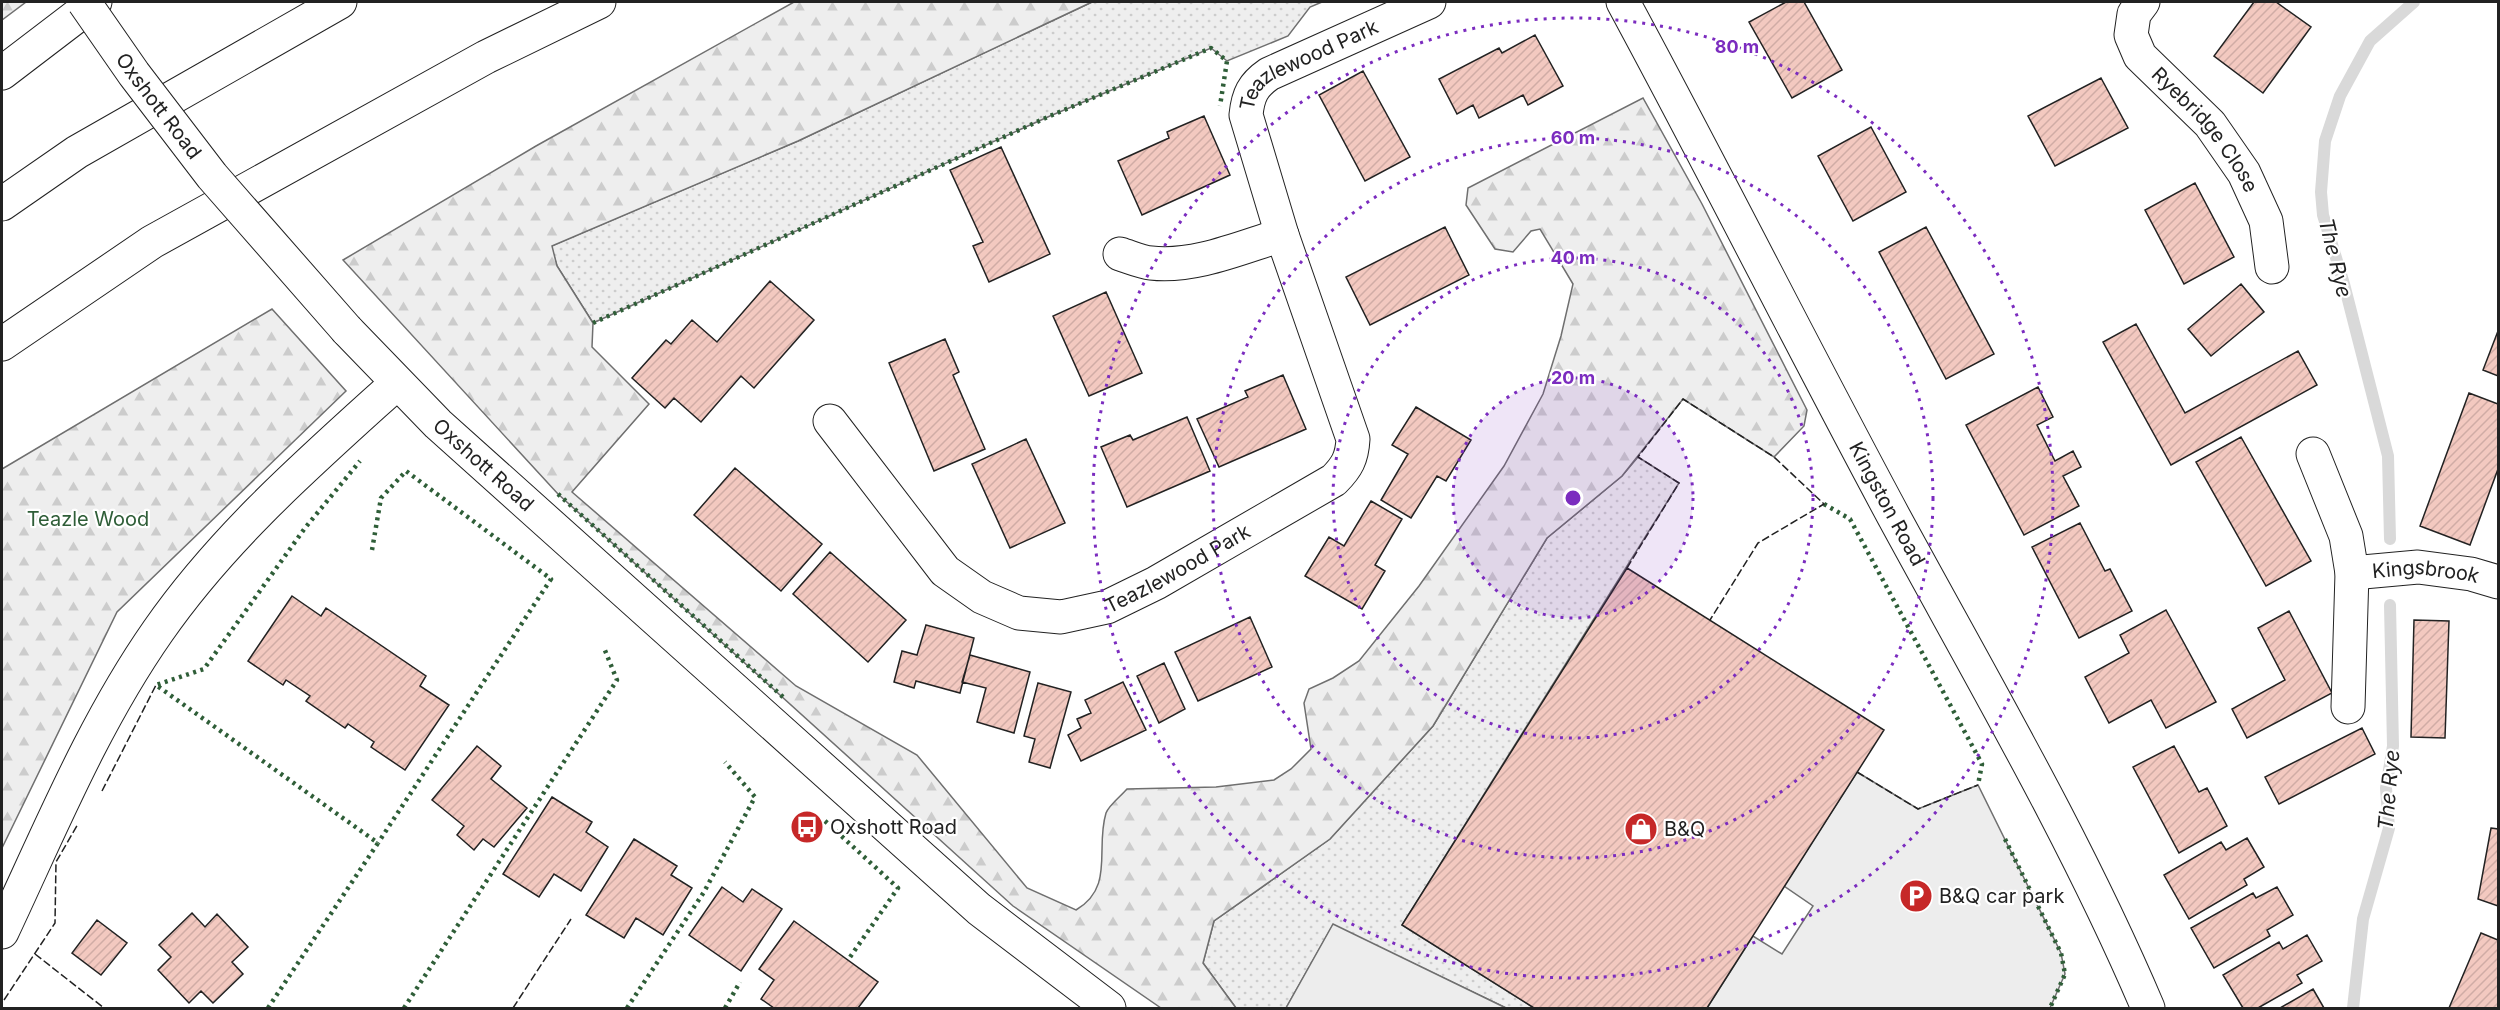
<svg xmlns="http://www.w3.org/2000/svg" width="2500" height="1010" font-family="Inter,sans-serif">
<defs>
<pattern id="grass-dots" width="8" height="8" patternUnits="userSpaceOnUse" patternTransform="scale(1.5)"><rect width="8" height="8" fill="#eee"/><path d="M2 2h.1M6 6h.1" fill="none" stroke="#ccc" stroke-width="1.8" stroke-linecap="round"/></pattern>
<pattern id="forest-firs" width="22" height="20" patternUnits="userSpaceOnUse" patternTransform="scale(1.5)"><rect width="22" height="20" fill="#eee"/><path d="M5 1l3.5 6h-7zM16 11l3.5 6h-7z" fill="#ccc"/></pattern>
<pattern id="building-hatch" width="6" height="6" patternUnits="userSpaceOnUse" patternTransform="scale(1.5)"><rect width="6" height="6" fill="#f3c9c0"/><path d="M-1 1l2-2M0 6l6-6M5 7l2-2" fill="none" stroke="#d0aca5"/></pattern>
</defs>
<rect width="100%" height="100%" fill="#fff"/>
<path fill="url(#grass-dots)" stroke="#6f6f6f" stroke-width="1.5" d="M1092,2h230l-12,5 -22,29 -61,25 -16,-13 -161,68 -457,207 -36,-57 -6,-20 247,-105z
M1638,457l41,26 -277,442 132,83h-28l-173,-83 -47,83h-50l-33,-45 11,-42 116,-82 103,-113 114,-188 75,-62z"/>
<path fill="url(#forest-firs)" stroke="#6f6f6f" stroke-width="1.5" d="M2,2h24l-24,18z
M794,2h298l-294,139 -246,105 5,20 36,57 -1,24 57,57 -77,88 224,194 121,69 110,133 49,22c39,-23 19,-61 30,-97 3,-8 15,-17 21,-24l89,-2 58,-7 17,-11 20,-20 -7,-46 5,-14 24,-11 26,-17 60,-75 85,-120 39,-72 18,-58 12,-52 -33,-55 -9,2 -18,21 -18,-3 -29,-44 2,-17 175,-90 59,106 105,206 -3,16 -30,31 -91,-58 -61,77 -75,62 -114,188 -103,113 -116,82 -11,42 33,45h-75l-148,-102 -455,-412 -215,-234 193,-114z
M272,309l74,82 -229,221 -115,236v-379z"/>
<path fill="#ededed" stroke="#6f6f6f" stroke-width="1.5" d="M1857,772l61,37 60,-24 83,168 4,21 -15,34h-343l46,-72 29,18 31,-48 -29,-20z
M1333,924l173,84h-220z"/>
<g fill="none" stroke-linecap="round" stroke-linejoin="round">
<path stroke="#d9d9d9" stroke-width="12" d="M2390,539l-2,-83 -44,-172 -21,-69 -2,-23 4,-51 15,-45 30,-55 44,-39
M2353,1008l10,-89 26,-91 -3,-40 7,-42 -3,-141"/>
</g>
<path fill="url(#building-hatch)" stroke="#222" stroke-width="1.5" d="M1786,2h18l38,68 -50,28 -43,-76z
M2254,2h22l35,25 -48,66 -49,-37z
M1535,35l28,51 -35,19 -5,-10 -44,23 -6,-13 -16,9 -18,-35 60,-31 3,5z
M1363,71l47,86 -45,24 -46,-86z
M2101,78l27,50 -73,38 -27,-50z
M1204,116l26,59 -88,40 -24,-54 51,-23 -2,-6z
M1871,127l35,65 -53,29 -35,-65z
M1001,147l49,107 -61,28 -16,-36 10,-4 -33,-72z
M2195,183l39,74 -50,27 -39,-74z
M1445,227l24,48 -99,50 -24,-48z
M1926,227l68,127 -48,25 -67,-127z
M770,281l44,39 -60,68 -13,-12 -40,46 -27,-24 -9,10 -33,-30 34,-38 5,4 21,-24 25,22z
M2241,284l23,28 -53,44 -23,-27z
M1106,292l36,81 -53,23 -36,-80z
M2136,324l49,89 113,-62 19,34 -146,80 -68,-123z
M2498,331v45l-15,-6z
M945,339l14,33 -6,3 32,74 -51,22 -45,-108z
M1283,375l23,54 -87,38 -22,-48 51,-22 -3,-6z
M2038,387l15,30 -16,8 18,36 18,-10 8,16 -18,9 16,30 -55,29 -58,-110z
M2469,393l29,11v65l-28,76 -50,-19z
M1416,407l55,33 -25,41 -9,-5 -26,42 -30,-18 27,-46 -16,-9z
M1187,417l23,54 -83,36 -26,-60 29,-12 3,5z
M2241,437l70,124 -45,25 -70,-124z
M1026,439l39,84 -55,25 -38,-84z
M735,468l87,76 -41,47 -87,-76z
M1371,501l31,18 -27,46 10,6 -23,38 -57,-33 24,-39 15,9z
M2080,523l25,48 5,-2 22,42 -53,27 -47,-91z
M830,552l76,68 -38,42 -75,-68z
M1627,568l257,162 -177,278h-173l-132,-83z
M292,596l29,20 5,-8 100,68 -6,10 29,19 -44,65 -34,-23 3,-5 -26,-18 -3,4 -39,-27 4,-5 -24,-16 -3,5 -35,-24z
M2166,610l50,92 -50,26 -15,-28 -42,23 -24,-46 44,-24 -9,-18z
M2289,611l43,82 -85,45 -15,-29 53,-29 -27,-52z
M1250,617l22,50 -74,34 -23,-49z
M2414,620l35,1 -4,117 -34,-1z
M926,625l48,13 -14,55 -44,-12 -2,7 -20,-6 8,-31 15,4z
M970,655l60,17 -16,61 -37,-11 9,-34 -24,-6z
M1164,663l21,46 -26,14 -22,-47z
M1123,682l23,48 -65,31 -13,-26 13,-7 -4,-9 14,-6 -6,-13z
M1038,683l33,9 -21,76 -21,-6 6,-23 -11,-3z
M2362,728l13,26 -96,50 -14,-27z
M477,746l24,20 -10,13 36,29 -33,39 -11,-8 -9,11 -17,-15 7,-9 -32,-26z
M2174,746l25,46 8,-4 20,38 -48,27 -46,-86z
M552,797l40,25 -6,10 22,15 -27,44 -27,-17 -15,23 -36,-23z
M2491,828l7,1v77l-20,-7z
M2247,838l17,29 -20,12 3,6 -58,34 -25,-44 57,-33 5,8z
M634,839l43,27 -6,9 21,13 -29,47 -27,-17 -12,20 -38,-23z
M722,887l21,15 9,-13 30,20 -41,62 -52,-36z
M2277,887l16,28 -26,15 3,6 -56,32 -23,-40 62,-35 3,5z
M192,913l13,14 12,-13 31,33 -16,15 11,12 -30,29 -12,-12 -12,12 -31,-33 13,-13 -12,-12z
M97,920l30,23 -26,32 -29,-22z
M794,921l84,61 -20,26h-84l-13,-9 13,-19 -15,-11z
M2481,933l17,7v68h-49z
M2307,935l15,26 -25,14 5,8 -44,25h-15l-20,-33 56,-33 4,7z
M2313,989l11,19h-44z"/>
<g fill="none" stroke-linecap="round" stroke-linejoin="round">
<g stroke="#222" stroke-width="35">
<g id="street">
<path id="s1" d="M1623,2c92,170 179,344 271,515 88,162 182,322 254,491"/>
<path id="s2" d="M2143,2l-9,12 -3,21 9,21 70,68 34,49 22,48 6,46"/>
<path d="M1120,254c10,3 21,8 31,9 44,5 91,-16 131,-28"/>
<path id="s3" d="M830,421l115,150 37,26 37,16 42,4 46,-10 49,-24 178,-103c13,-13 18,-22 19,-41l-71,-204 -36,-120c2,-20 7,-30 23,-41l160,-72"/>
<path d="M2313,454l33,82 6,37 -4,134"/>
<path id="s4" d="M2352,573l66,-6 53,7 27,8"/>
<path d="M2,932c48,-102 91,-208 156,-301 66,-95 154,-171 239,-248"/>
</g>
</g>
<g stroke="#222" stroke-width="35">
<g id="secondary">
<path id="s5" d="M347,330l91,94 541,485 130,99"/>
</g>
</g>
<g stroke="#222" stroke-width="35">
<path id="highway" d="M2,73l93,-71
M2,204l75,-52 263,-150
M2,344l150,-102 334,-185 113,-55"/>
</g>
<use href="#street" stroke="#fff" stroke-width="33"/>
<use href="#secondary" stroke="#fff" stroke-width="33"/>
<use href="#highway" stroke="#fff" stroke-width="33"/>
<g stroke="#222" stroke-width="35" stroke-linecap="butt">
<g id="secondary-bridge">
<path id="s6" d="M84,2l50,72 78,102 135,154"/>
</g>
</g>
<use href="#secondary-bridge" stroke="#fff" stroke-width="33"/>
<path stroke="#2f5e38" stroke-width="4.5" stroke-dasharray="3 4.5" stroke-linecap="butt" d="M593,323l457,-207 161,-68 16,13 -7,45
M558,494l225,203
M1824,504l26,15 132,245 -4,21
M372,550l9,-52 25,-27 145,108 -173,264
M825,821l73,67 -50,72
M2005,839l56,114 4,21 -15,34
M268,1008l110,-165 -222,-158 48,-16 101,-141 55,-67
M404,1008l213,-328 -13,-32
M627,1008l77,-116 51,-95 -30,-35
M725,1008l15,-26"/>
<path stroke="#222" stroke-width="1.5" stroke-dasharray="8 3" stroke-linecap="butt" d="M1627,568l52,-85 -41,-26 45,-58 91,58 50,47 -66,39 -48,77
M1857,772l61,37 60,-24
M102,791l54,-106
M35,954l69,54
M4,1000l51,-77 1,-61 22,-38
M513,1008l58,-89"/>
</g>
<circle cx="1573" cy="498" r="120" fill="#7b2cbf" fill-opacity=".12"/>
<g fill="none" stroke="#7b2cbf" stroke-width="3" stroke-dasharray="3 6">
<circle cx="1573" cy="498" r="120"/>
<circle cx="1573" cy="498" r="240"/>
<circle cx="1573" cy="498" r="360"/>
<circle cx="1573" cy="498" r="480"/>
</g>
<defs>
<g id="bus-disc" transform="scale(1.725)"><circle r="9.5" fill="#c62828" stroke="#fff"/><path d="M-5-6H5V4H4V6H2V4H-2V6H-4V4H-5ZM-3.5-4V0h7V-4ZM-3.5 1.2v1.5H-2V1.2ZM2 1.2v1.5H3.5V1.2Z" fill="#fff"/></g>
<g id="shop-disc" transform="scale(1.725)"><circle r="9.5" fill="#c62828" stroke="#fff"/><path d="M-5-2.5h2.3a2.7 3.5 0 0 1 5.4 0H5L5.5 6h-11ZM-1.5-2.5h3a1.5 2.3 0 0 0-3 0Z" fill="#fff"/></g>
<g id="parking-disc" transform="scale(1.725)"><circle r="9.5" fill="#c62828" stroke="#fff"/><path d="M-3.5-5.5H1a3.5 3.5 0 0 1 0 7H-1V5.5H-3.5ZM-1-3.4V-.6H.8a1.4 1.4 0 0 0 0-2.8Z" fill="#fff"/></g>
</defs>
<g fill-rule="evenodd">
<use href="#bus-disc" x="807" y="827"/>
<use href="#shop-disc" x="1641" y="829"/>
<use href="#parking-disc" x="1916" y="896"/>
</g>
<g text-anchor="middle" stroke-width="4.5" stroke-linejoin="round" paint-order="stroke">
<g font-size="20" fill="#222" stroke="#fff">
<text dy="7" stroke="none"><textPath href="#s3" startOffset="1098">Teazlewood Park</textPath></text>
<text dy="7" stroke="none"><textPath href="#s6" startOffset="128">Oxshott Road</textPath></text>
<text dy="7" stroke="none"><textPath href="#s2" startOffset="158">Ryebridge Close</textPath></text>
<text dy="7" stroke="none"><textPath href="#s5" startOffset="192">Oxshott Road</textPath></text>
<text dy="7" stroke="none"><textPath href="#s1" startOffset="567">Kingston Road</textPath></text>
<text dy="7" stroke="none"><textPath href="#s3" startOffset="444">Teazlewood Park</textPath></text>
<text dy="7" stroke="none"><textPath href="#s4" startOffset="74">Kingsbrook</textPath></text>
</g>
<g font-size="20" fill="#2f5e38" stroke="#fff">
<text x="88" y="526">Teazle Wood</text>
</g>
<g font-size="20" fill="#222" stroke="#fff" text-anchor="start">
<text x="830" y="834">Oxshott Road</text>
<text x="1664" y="836">B&amp;Q</text>
<text x="1939" y="903">B&amp;Q car park</text>
</g>
<g font-size="21" font-style="italic" fill="#222" stroke="#fff">
<text transform="translate(2335 258) rotate(76)" y="7">The Rye</text>
<text transform="translate(2389 790) rotate(-85)" y="7">The Rye</text>
</g>
</g>
<circle cx="1573" cy="498" r="9" fill="#7b2cbf" stroke="#fff" stroke-width="3"/>
<g font-size="18" text-anchor="middle" font-weight="bold" fill="#7b2cbf" stroke="#fff" stroke-width="4.5" stroke-linejoin="round" paint-order="stroke">
<text x="1737" y="53">80 m</text>
<text x="1573" y="144">60 m</text>
<text x="1573" y="264">40 m</text>
<text x="1573" y="384">20 m</text>
</g>
<rect width="2500" height="1010" fill="none" stroke="#222222" stroke-width="6"/>
</svg>
